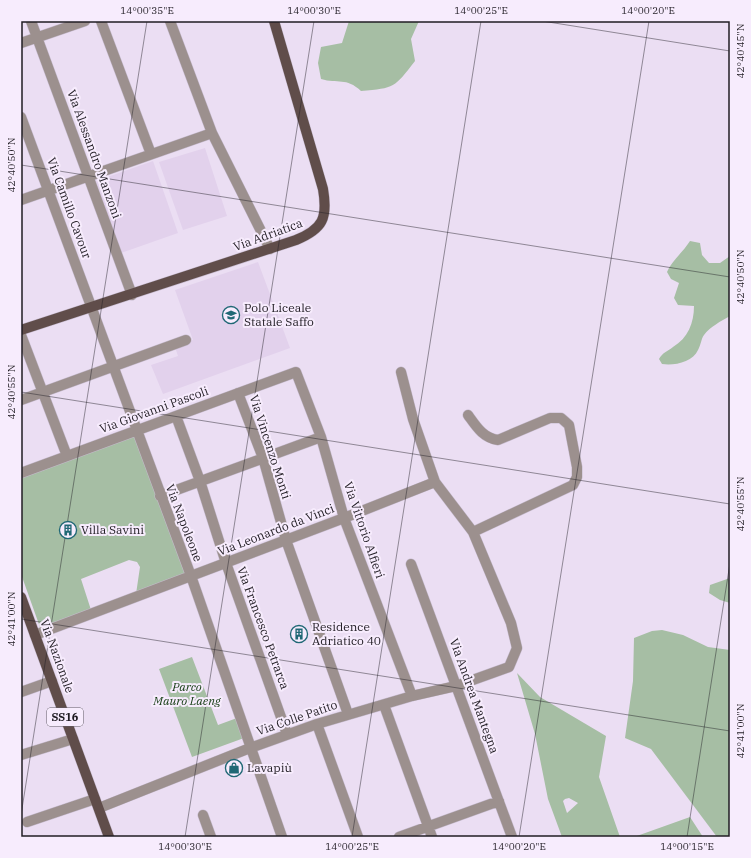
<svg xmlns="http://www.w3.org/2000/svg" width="751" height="858" font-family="'IBM Plex Serif',serif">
<rect width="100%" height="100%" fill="#ebdef3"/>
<path fill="#e2d1ec" d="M205,148l22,68 -44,14 -24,-68z
M153,161l25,72 -57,20 -25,-72z
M258,262l32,86 -127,46 -12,-29 27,-9 -3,-9 18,-7 -18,-50z"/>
<path fill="#a6bea4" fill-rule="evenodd" d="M349,21h70l-8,18 4,22c-21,27 -20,27 -54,30 -15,-14 -23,-7 -40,-12l-3,-16 3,-16 21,-4z
M690,241l10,2 2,12 7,8h11l10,-7v60c-9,5 -20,11 -26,19 -3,4 -3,10 -6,15 -5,12 -24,16 -36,14l-3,-5c3,-6 9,-8 14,-12 15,-9 21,-24 21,-41l-16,-1 -4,-7 5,-15 -8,-4 -4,-7c4,-10 16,-20 23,-31z
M135,433l52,142 -51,19 4,-27 -3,-5 -8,-2 -48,19 10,31 -50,20 -20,-56v-96z
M730,578v25l-10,-3 -11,-7 1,-8z
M662,630l21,5 25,12 22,3v187h-13l-66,-88 -26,-11 8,-57 1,-43 18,-7z
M192,657l26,68 19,-7 7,20 -52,19 -33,-88z
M517,673l23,24 66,39 -7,41 21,60h-58l-14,-38 -13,-65zM569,798l9,5 -11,10 -4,-12 2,-2z
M690,817l13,20h-69z"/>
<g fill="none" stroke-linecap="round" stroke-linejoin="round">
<g stroke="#c6bbce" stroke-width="11">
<path id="minor" d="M31,21l101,274
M101,21l50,133
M170,21l42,112 58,116
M21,43l64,-22
M21,117l170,459 91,261
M21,200l191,-67
M21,335l46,121
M238,393l25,65 23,82 62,174
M21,400l165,-60
M468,415c8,11 15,23 30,25l52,-22h11l8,7 8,42v10l-4,8 -100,47
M176,416l24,65 26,82 61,171
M21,473l275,-101 25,65 23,81 68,178
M160,496l161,-59
M411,564l101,273
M35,635l309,-117 91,-36
M21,692l31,-11
M384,705l48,132
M317,724l41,113
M21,755l52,-16
M99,808l151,-60 67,-24 95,-28 44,-10 53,-19 8,-19 -6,-25 -38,-91 -38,-50 -22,-63 -12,-47
M203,815l8,22
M27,822l68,-23
M399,837l100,-36"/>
</g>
<g stroke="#c6bbce" stroke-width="11">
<path id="major" d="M21,330l275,-90c27,-11 32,-22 27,-51l-49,-168
M21,597l88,240"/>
</g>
<use href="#minor" stroke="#9c908e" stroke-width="10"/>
<use href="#major" stroke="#604d4a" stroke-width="10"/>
</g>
<path fill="none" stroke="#201c23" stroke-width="1" stroke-opacity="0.45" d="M542,21l188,30M21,165l709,112M21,392l709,112M21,619l709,112M21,815l126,-794M185,837l129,-816M352,837l129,-816M519,837l130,-816M687,837l43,-274"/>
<defs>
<g id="school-ring" transform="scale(0.9)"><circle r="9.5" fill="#f7ecfd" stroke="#206875" stroke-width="1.5"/><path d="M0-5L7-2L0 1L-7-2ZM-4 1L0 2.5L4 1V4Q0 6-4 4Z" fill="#206875"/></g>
<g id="building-ring" transform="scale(0.9)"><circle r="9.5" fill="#f7ecfd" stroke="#206875" stroke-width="1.5"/><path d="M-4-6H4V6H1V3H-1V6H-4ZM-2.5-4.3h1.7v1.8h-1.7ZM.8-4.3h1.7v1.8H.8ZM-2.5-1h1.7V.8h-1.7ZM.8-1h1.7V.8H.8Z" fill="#206875"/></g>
<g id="shop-ring" transform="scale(0.9)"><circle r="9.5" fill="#f7ecfd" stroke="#206875" stroke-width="1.5"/><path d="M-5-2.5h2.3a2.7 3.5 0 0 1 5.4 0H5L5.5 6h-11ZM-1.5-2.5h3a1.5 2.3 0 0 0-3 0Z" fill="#206875"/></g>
</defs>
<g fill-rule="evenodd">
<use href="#school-ring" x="231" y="315"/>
<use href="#building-ring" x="68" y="530"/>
<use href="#building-ring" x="299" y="634"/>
<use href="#shop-ring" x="234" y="768"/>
</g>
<g text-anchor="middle" stroke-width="4" stroke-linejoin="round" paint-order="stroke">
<rect fill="#f7ecfd" stroke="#605a64" stroke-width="1" x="47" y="708" width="36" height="18" rx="3"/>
<g font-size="11" font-weight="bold" fill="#201c23">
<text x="65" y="721">SS16</text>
</g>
<g font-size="12" fill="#201c23" stroke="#f7ecfd">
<text transform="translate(94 154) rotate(70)" y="4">Via Alessandro Manzoni</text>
<text transform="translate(69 208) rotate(70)" y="4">Via Camillo Cavour</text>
<text transform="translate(268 235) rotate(-20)" y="4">Via Adriatica</text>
<text transform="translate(154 410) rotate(-20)" y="4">Via Giovanni Pascoli</text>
<text transform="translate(270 447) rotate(72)" y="4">Via Vincenzo Monti</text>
<text transform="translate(184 523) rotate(69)" y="4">Via Napoleone</text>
<text transform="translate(276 530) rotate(-21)" y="4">Via Leonardo da Vinci</text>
<text transform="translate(364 530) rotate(71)" y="4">Via Vittorio Alfieri</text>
<text transform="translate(263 628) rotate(70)" y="4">Via Francesco Petrarca</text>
<text transform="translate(57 656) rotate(70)" y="4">Via Nazionale</text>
<text transform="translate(474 696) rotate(70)" y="4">Via Andrea Mantegna</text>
<text transform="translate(297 718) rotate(-19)" y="4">Via Colle Patito</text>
</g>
<g font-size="12" fill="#201c23" stroke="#f7ecfd" text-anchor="start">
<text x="244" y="312">Polo Liceale<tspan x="244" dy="14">Statale Saffo</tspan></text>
<text x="81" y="534">Villa Savini</text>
<text x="312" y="631">Residence<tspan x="312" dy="14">Adriatico 40</tspan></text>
<text x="247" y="772">Lavapiù</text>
</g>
<g font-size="12" font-style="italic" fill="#123a10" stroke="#f7ecfd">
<text x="187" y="691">Parco<tspan x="187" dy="14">Mauro Laeng</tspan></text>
</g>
</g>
<rect width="751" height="858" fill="none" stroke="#f7ecfd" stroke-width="44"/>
<rect x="22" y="22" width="707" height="814" fill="none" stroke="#201c23" stroke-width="1.5"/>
<g font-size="10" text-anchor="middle" fill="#201c23">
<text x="147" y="14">14°00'35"E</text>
<text x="314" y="14">14°00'30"E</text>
<text x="481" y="14">14°00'25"E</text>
<text x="648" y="14">14°00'20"E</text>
<text transform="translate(740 51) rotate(-90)" y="4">42°40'45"N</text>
<text transform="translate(11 165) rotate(-90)" y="4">42°40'50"N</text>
<text transform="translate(740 277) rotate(-90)" y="4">42°40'50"N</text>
<text transform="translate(11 392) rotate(-90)" y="4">42°40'55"N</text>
<text transform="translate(740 504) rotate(-90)" y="4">42°40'55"N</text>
<text transform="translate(11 619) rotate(-90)" y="4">42°41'00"N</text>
<text transform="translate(740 731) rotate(-90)" y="4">42°41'00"N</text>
<text x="185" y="850">14°00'30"E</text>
<text x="352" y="850">14°00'25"E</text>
<text x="519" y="850">14°00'20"E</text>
<text x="687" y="850">14°00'15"E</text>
</g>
</svg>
